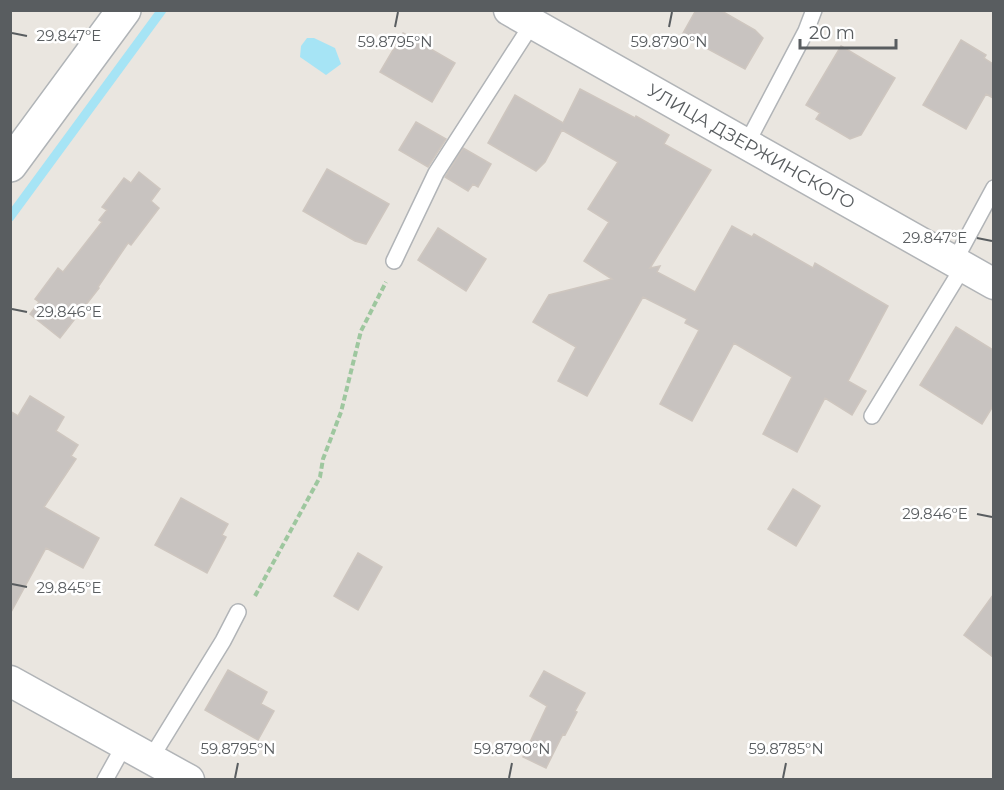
<svg xmlns="http://www.w3.org/2000/svg" width="1004" height="790" font-family="Montserrat,sans-serif">
<rect width="100%" height="100%" fill="#eae6e0"/>
<path fill="#a6e4f5" d="M307,38h7l21,10 6,16 -15,11 -26,-18 1,-11z"/>
<g fill="none" stroke-linecap="round" stroke-linejoin="round">
<path stroke="#a6e4f5" stroke-width="9" d="M10,217l152,-207"/>
</g>
<path fill="#c8c3c0" stroke="#cec6bf" stroke-width="1.5" d="M696,10h24l35,20 8,8 -18,31 -63,-34z
M403,33l52,30 -23,39 -52,-30z
M961,40l25,15 -2,3 9,6v34l-7,-4 -20,35 -43,-24z
M841,46l54,32 -34,57 -11,4 -34,-20 4,-6 -14,-8z
M580,89l55,29 1,-2 33,19 -5,9 47,26 -61,98 10,-2 -3,6 38,20 37,-66 20,11 2,-3 59,34 2,-5 73,43 -40,75 18,10 -14,24 -27,-17 -28,54 -34,-18 29,-57 -58,-34 -42,78 -32,-17 39,-74 -14,-7 2,-4 -44,-22 -56,99 -29,-15 18,-34 -43,-25 16,-27 63,-16 -28,-18 25,-39 -21,-13 30,-47 -56,-32 -17,32 -9,9 -48,-28 27,-48 48,28z
M416,122l30,17 -18,28 -29,-17z
M463,148l28,16 -13,23 -5,-3 -5,7 -23,-14z
M327,169l62,35 -23,40 -11,-3 -52,-30z
M139,172l21,17 -9,12 8,7 -28,37 -3,-2 -30,44 1,1 -39,50 -30,-24 9,-12 -4,-3 23,-31 5,4 39,-50 -3,-2 8,-10 -5,-3 22,-29 7,5z
M438,228l48,31 -20,32 -48,-31z
M956,327l37,23v56l-11,18 -62,-39z
M30,396l34,21 -8,14 22,14 -7,11 5,3 -32,48 55,31 -16,30 -37,-20 -36,66v-203l8,5z
M793,489l27,17 -24,40 -28,-17z
M181,498l47,26 -6,11 4,2 -19,36 -52,-28z
M358,553l24,14 -24,43 -24,-14z
M993,595v62l-29,-22z
M228,670l39,22 -6,12 13,7 -16,29 -53,-30z
M544,671l41,22 -10,18 2,1 -12,23 -2,-1 -17,34 -23,-11 24,-51 -17,-10z"/>
<g fill="none" stroke-linecap="round" stroke-linejoin="round">
<g stroke="#b1b4b7" stroke-width="18">
<path id="lane" d="M747,143l59,-112 8,-21
M394,261l42,-88 96,-149
M954,262l40,-74
M872,416l91,-149
M151,758l72,-117 15,-29
M105,780l20,-36"/>
</g>
<g stroke="#b1b4b7" stroke-width="33">
<g id="street">
<path id="s1" d="M509,10l485,274"/>
<path d="M10,681l179,99"/>
</g>
</g>
<g stroke="#b0b4b7" stroke-width="36">
<path id="secondary" d="M10,165l114,-155"/>
</g>
<path stroke="#9ec79f" stroke-width="4" stroke-dasharray="6 3" stroke-linecap="butt" d="M255,596l65,-119 3,-18 18,-47 20,-81 25,-49"/>
<use href="#lane" stroke="#fff" stroke-width="15"/>
<use href="#street" stroke="#fff" stroke-width="30"/>
<use href="#secondary" stroke="#fff" stroke-width="33"/>
</g>
<path fill="none" stroke="#595d60" stroke-width="2" d="M395,27l3,-15M669,27l3,-15M12,33l15,3M977,238l15,3M12,309l15,3M977,514l15,3M12,584l15,3M235,778l3,-15M509,778l3,-15M783,778l3,-15"/>
<g text-anchor="middle" stroke-width="5" stroke-linejoin="round" paint-order="stroke">
<g font-size="18" fill="#595d60" stroke="#fff">
<text dy="6" stroke="none"><textPath href="#s1" startOffset="278">УЛИЦА ДЗЕРЖИНСКОГО</textPath></text>
</g>
</g>
<g font-size="15" text-anchor="middle" fill="#595d60" stroke="#fff" stroke-width="5" stroke-linejoin="round" paint-order="stroke">
<text x="69" y="41">29.847°E</text>
<text x="395" y="47">59.8795°N</text>
<text x="669" y="47">59.8790°N</text>
<text x="935" y="243">29.847°E</text>
<text x="69" y="317">29.846°E</text>
<text x="935" y="519">29.846°E</text>
<text x="69" y="593">29.845°E</text>
<text x="238" y="754">59.8795°N</text>
<text x="512" y="754">59.8790°N</text>
<text x="786" y="754">59.8785°N</text>
</g>
<rect width="1004" height="790" fill="none" stroke="#595d60" stroke-width="24"/>
<path d="M800 39v9h96v-9" fill="none" stroke="#595d60" stroke-width="3"/>
<text x="809" y="39" font-size="18" fill="#595d60" stroke="#ffffff" stroke-width="4.5" paint-order="stroke">20 m</text>
</svg>
